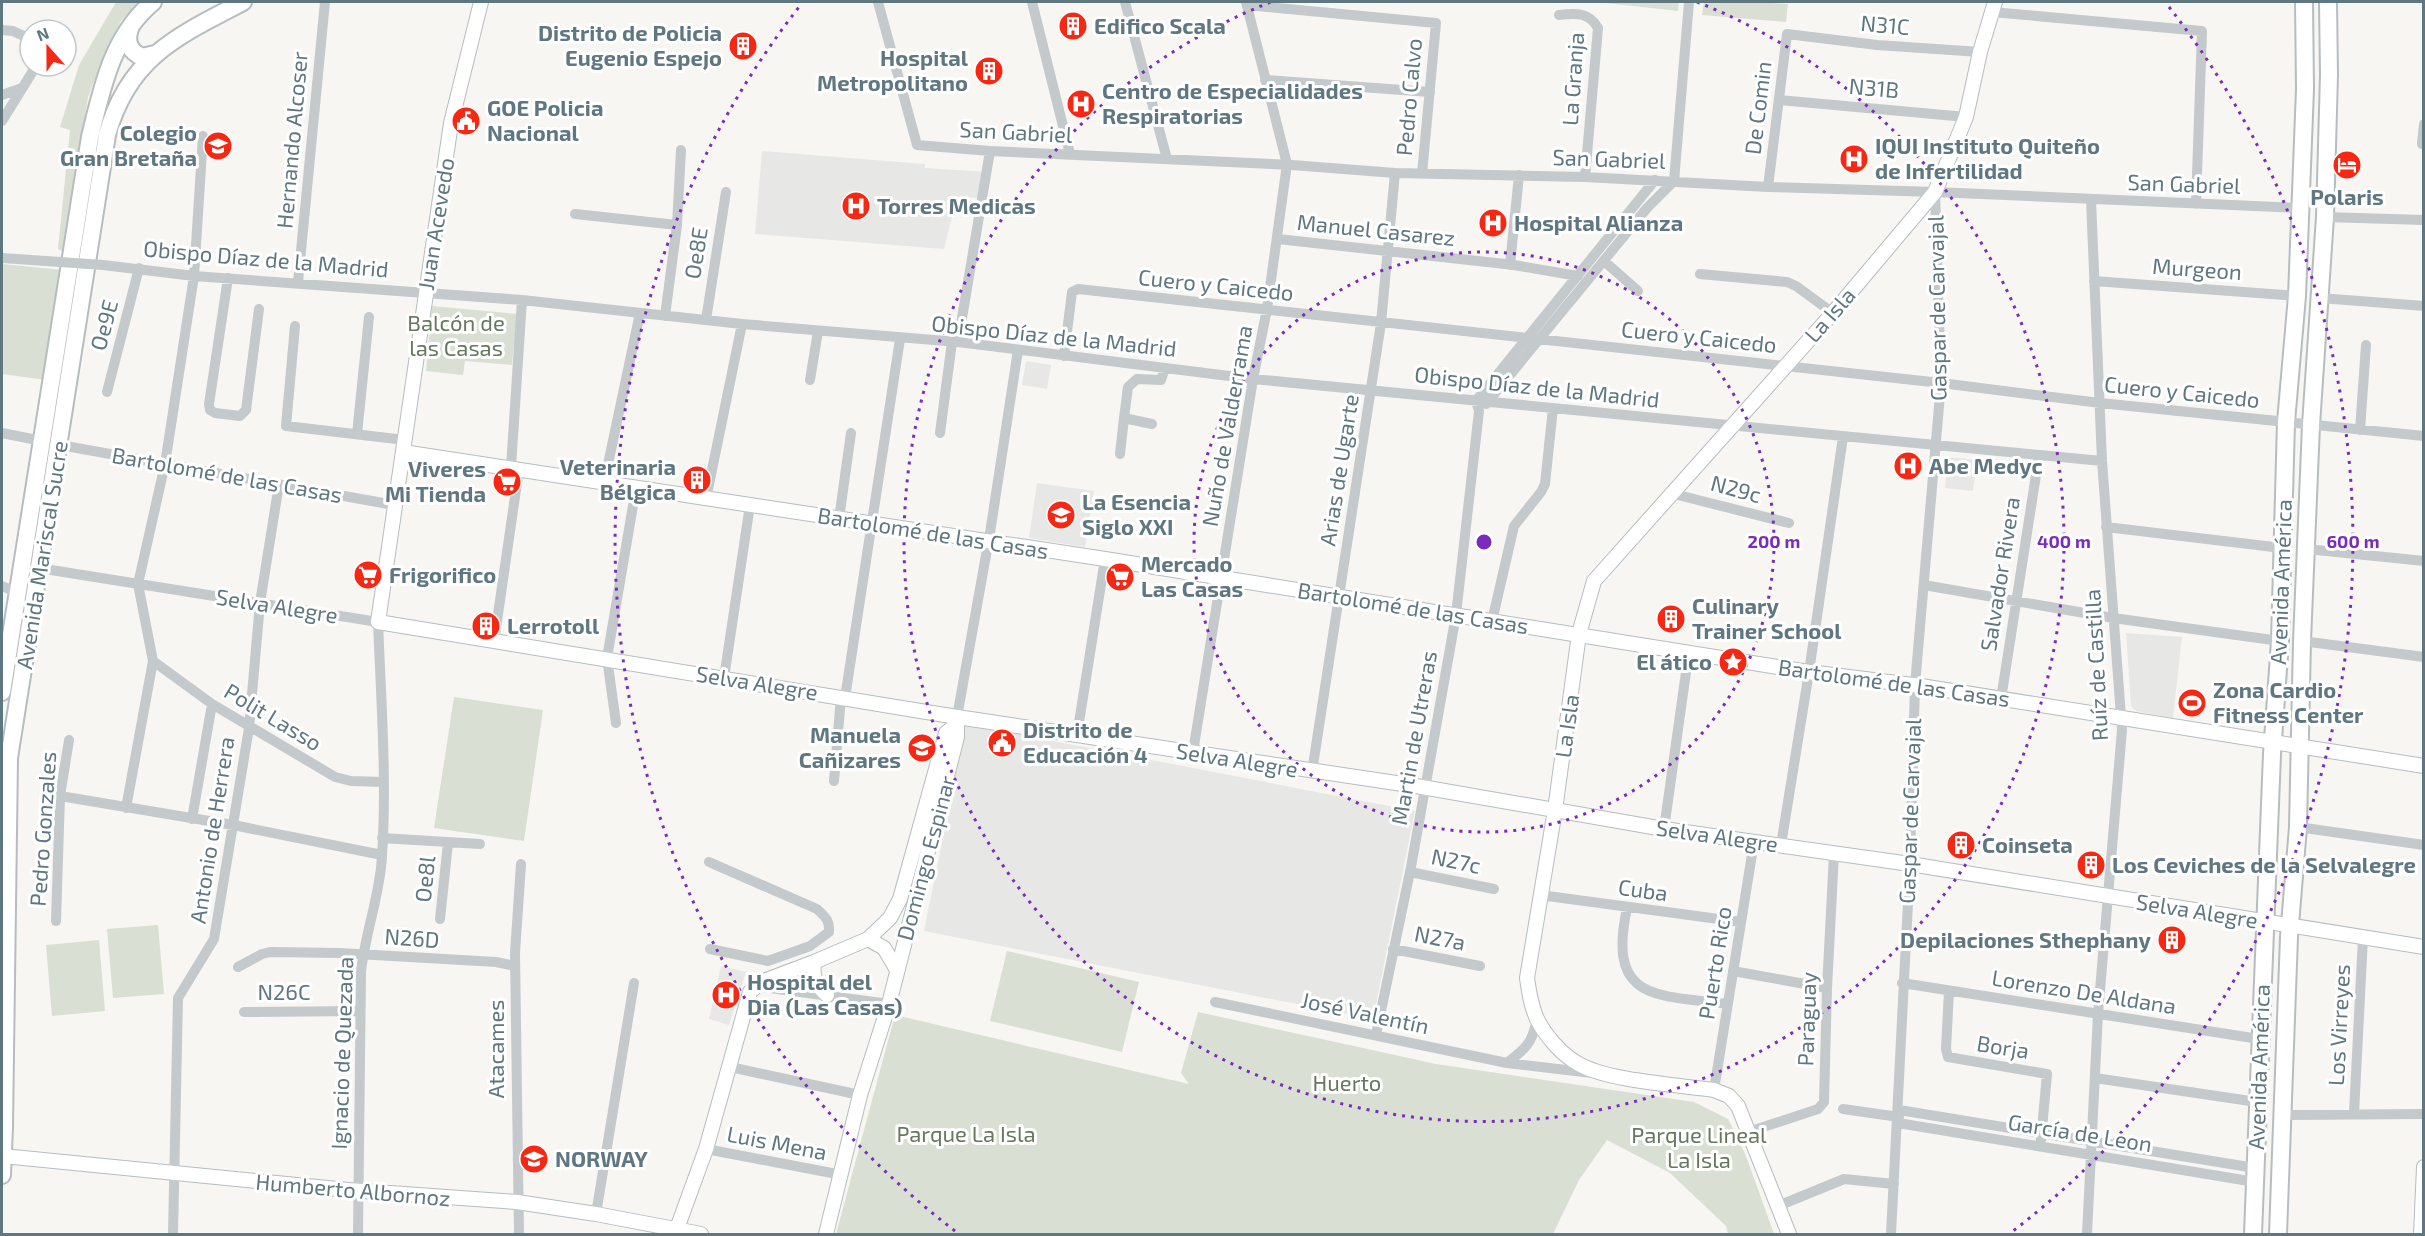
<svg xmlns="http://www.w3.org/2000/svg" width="2425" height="1236" font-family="'Exo 2',sans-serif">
<rect width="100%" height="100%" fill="#f7f6f2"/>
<path fill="#e7e8e6" d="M762,151l163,13v4l63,4 -7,26 -24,-1 -13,52 -189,-15z
M1026,361l25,4 -4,24 -25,-4z
M1948,457l29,3 -4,31 -28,-3z
M1037,483l57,8 -9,56 -56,-9z
M2126,633l56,4 -9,81 -37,-7 -5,-5z
M966,724l449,87 -42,208 -449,-88z
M721,966l25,6 -17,53 -20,-6z"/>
<path fill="#d9dfd3" d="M116,2h23l-18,19 -13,24 -20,52 -23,155 -7,-3 12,-119 -10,-3 19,-62z
M1597,2h82l-1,9z
M1704,2h53l31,2 -2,18 -84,-7z
M2,264l61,6 -17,110 -44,-6z
M432,306l85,8 -5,51 -47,-4 -2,14 -37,-4z
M454,697l89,13 -19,131 -90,-13z
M158,925l6,69 -51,4 -6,-69z
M99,940l6,71 -53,5 -6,-71z
M1007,951l132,31 -17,70 -132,-31z
M1198,1012l238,52 258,38 34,17 18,37 28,78h-46l-2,-8 -56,-53 -63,-33 -28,40 -26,54h-717l59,-219 294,69 -8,-11z"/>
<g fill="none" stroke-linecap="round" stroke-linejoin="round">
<g stroke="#b5bdc0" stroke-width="16">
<path id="secondary" d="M481,2l-30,121 -73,499 579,95 459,69 248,43 246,35 514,83
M403,452l702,107 704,113 112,14 503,80
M868,939l16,9 13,22
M814,962c-2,16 2,23 13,33
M3,1156l345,34 169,12 79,12 105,20
M675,1234l31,-85 44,-157 11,-10 53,-20 54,-23 22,-21 10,-19 46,-166 10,-8
M826,1234l34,-139 29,-91 68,-267v-17
M1789,1234l-51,-128 -9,-10 -15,-6c-36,-5 -108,-9 -137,-27 -16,-9 -32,-28 -40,-44 -6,-13 -8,-27 -10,-41l28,-168 24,-176 15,-53 239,-268 102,-121 31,-75 14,-65 15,-50
M2421,1234l3,-67"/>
</g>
<g stroke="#b6bdbf" stroke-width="20">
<path id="primary" d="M130,29c-5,13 0,23 12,28l13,-3
M2,692l88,-555c12,-49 22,-101 63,-135
M2,1175l2,-48 5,-369 98,-623c21,-77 70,-99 136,-133
M2253,1234l19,-480 8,-113 6,-219 11,-126 8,-207 -1,-87
M2278,1234l11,-297 9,-110 4,-186 9,-216 14,-208 4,-142 -1,-73"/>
</g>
<path stroke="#c4c9cc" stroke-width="10" d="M878,2l39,143 73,6 302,14 103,8 190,4 183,10 167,5 365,16
M1032,2l38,152
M1125,2l42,157
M1247,5l189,18 -14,151
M1992,12l210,19 -6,173
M1559,15c17,-2 30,-3 39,13l-13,149
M2,30l11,1 17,8
M1265,80l165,12
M2,95l20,-7
M1779,100l187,17
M2,121l34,-55
M2422,144l2,-20
M1768,187l19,-153 90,11 103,7
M575,214l102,11
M2325,217l99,3
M1278,239l236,26 64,11
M2,258l44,3
M1604,261l34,30
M103,265l91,11 328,24 220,24 216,18 295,37 849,82
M1510,265l9,-90
M1700,274l87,8 9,4 37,27
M228,278l-19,126 1,6 5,3 25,3 6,-6 13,-101
M2094,281l203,15
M298,282l27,-280
M2320,298l104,8
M665,316l12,-91 4,-75
M706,320l20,-128
M295,326l-9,100 119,14
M958,342l32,-191
M1064,356l8,-64 6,-3 863,94 159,20 324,33
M810,380l8,-49
M107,392l32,-124
M1486,404l161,-196 27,-27 15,-179
M1152,424l-28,-6 4,-31 9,-8 24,1 4,-12
M2360,430l6,-85
M2,433l40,8
M940,433l12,-91
M357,434l12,-117
M60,445l334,60
M1120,454l4,-36
M511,467l11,-167
M604,483l36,-170
M1674,494l115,29
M706,499l36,-175
M839,519l12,-86
M2106,527l176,21
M2307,549l117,12
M51,570l327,52c3,76 9,158 4,234 -2,40 -17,77 -21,116l-3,262
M1924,585l189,33 167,23
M2,586l16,7
M1492,621l22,-95 27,-34 4,-8 8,-76
M2302,641l122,16
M494,642l25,-173
M153,661l59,43 123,73 16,4 32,1
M724,678l26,-173
M845,698l55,-359
M2001,699l38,-243
M957,717l33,-184 28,-183
M616,723l-9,-65 29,-170
M1077,735l28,-176
M1193,752l60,-373 14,-70 20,-145 -41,-162
M1312,772l69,-449 14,-150
M834,781l7,-84
M60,796l173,29 149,30
M126,808l27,-147 -15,-77 27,-120 29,-188 9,-140
M192,819l20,-115
M2298,827l126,18
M1664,829l25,-178
M382,838l98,6
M1781,845l28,-173 34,-235
M709,862l108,47c8,8 13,11 12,23l-19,14 -42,15 -58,-12
M1410,872l84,17
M1540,895l201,27
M1627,908c-20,93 28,87 101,96
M440,919l8,-76
M56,921l4,-125 9,-56
M1393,949l87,17
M238,967l24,-13 8,-2 70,1 156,9 19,4
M1733,971l94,17
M1902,983l357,56
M754,986l135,18
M1949,991l-3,58 2,8 99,17 -6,66
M1215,1002l292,61 85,10
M244,1012l116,-1
M1376,1035l35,-168 45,-252 23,-204 -3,-10 179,-221
M1507,1063c19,-15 25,-19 30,-44
M730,1067l130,28
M2095,1078l162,24
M1714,1090l40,-248
M1843,1109l56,8
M1899,1110l356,58
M2354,1113l9,-175
M2281,1115l143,-1
M1898,1123l357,59
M1748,1132l70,-23 6,-7 3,-114 7,-134
M706,1149l136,26
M1778,1206l66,-27 50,5
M596,1214l38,-231
M173,1234l5,-236 36,-59 35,-211 11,-125 19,-119
M519,1234l-4,-281 6,-89
M1891,1234l19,-370 5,-179 26,-302 -6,-191
M2087,1234l11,-220 24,-284 -20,-269 -11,-261"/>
<use href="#secondary" stroke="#fff" stroke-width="14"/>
<use href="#primary" stroke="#fff" stroke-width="16"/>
<path stroke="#c4c9cc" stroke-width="10" d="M46,261l57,4"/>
</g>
<g fill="none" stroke="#7b2cbf" stroke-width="3" stroke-dasharray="3 6">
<circle cx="1484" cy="542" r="290"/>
<path d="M1697 2A580 580 0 1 1 1271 2"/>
<path d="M955 1231A869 869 0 0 1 799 7M2169 7A869 869 0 0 1 2013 1231"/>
</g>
<defs>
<g id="building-disc" transform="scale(1.5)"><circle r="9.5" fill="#f62813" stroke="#fff"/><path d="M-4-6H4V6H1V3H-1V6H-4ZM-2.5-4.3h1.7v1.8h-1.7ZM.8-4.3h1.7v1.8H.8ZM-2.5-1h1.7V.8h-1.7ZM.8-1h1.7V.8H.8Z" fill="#fff"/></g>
<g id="hospital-disc" transform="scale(1.5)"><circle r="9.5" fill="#f62813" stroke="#fff"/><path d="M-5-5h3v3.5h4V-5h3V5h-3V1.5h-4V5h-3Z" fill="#fff"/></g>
<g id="civic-disc" transform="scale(1.5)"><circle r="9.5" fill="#f62813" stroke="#fff"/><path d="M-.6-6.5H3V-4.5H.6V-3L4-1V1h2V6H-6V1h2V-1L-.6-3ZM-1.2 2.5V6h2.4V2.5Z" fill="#fff"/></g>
<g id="school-disc" transform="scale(1.5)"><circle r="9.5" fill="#f62813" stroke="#fff"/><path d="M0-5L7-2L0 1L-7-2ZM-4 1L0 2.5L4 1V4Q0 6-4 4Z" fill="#fff"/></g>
<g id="hotel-disc" transform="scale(1.5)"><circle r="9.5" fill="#f62813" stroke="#fff"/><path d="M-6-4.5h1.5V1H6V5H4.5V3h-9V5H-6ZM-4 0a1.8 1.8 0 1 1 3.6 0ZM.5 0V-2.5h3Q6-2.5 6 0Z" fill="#fff"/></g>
<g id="supermarket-disc" transform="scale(1.5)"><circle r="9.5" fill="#f62813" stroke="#fff"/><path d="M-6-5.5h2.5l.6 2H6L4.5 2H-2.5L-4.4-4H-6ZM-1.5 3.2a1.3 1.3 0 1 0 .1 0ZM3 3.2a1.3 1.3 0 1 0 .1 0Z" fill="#fff"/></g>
<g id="sight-disc" transform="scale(1.5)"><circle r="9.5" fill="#f62813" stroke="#fff"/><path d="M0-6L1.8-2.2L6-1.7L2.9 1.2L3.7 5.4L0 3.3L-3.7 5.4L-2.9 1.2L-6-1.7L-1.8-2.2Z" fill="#fff"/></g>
<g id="stadium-disc" transform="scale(1.5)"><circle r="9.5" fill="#f62813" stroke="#fff"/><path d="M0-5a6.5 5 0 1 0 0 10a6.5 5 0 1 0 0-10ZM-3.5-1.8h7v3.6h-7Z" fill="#fff"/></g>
</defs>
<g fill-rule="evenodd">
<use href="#building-disc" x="1073" y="26"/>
<use href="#building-disc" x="743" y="46"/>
<use href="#building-disc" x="989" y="71"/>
<use href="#hospital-disc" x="1081" y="104"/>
<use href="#civic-disc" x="466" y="121"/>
<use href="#school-disc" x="218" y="146"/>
<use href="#hospital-disc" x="1854" y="159"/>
<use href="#hotel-disc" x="2347" y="165"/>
<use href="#hospital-disc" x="856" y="206"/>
<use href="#hospital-disc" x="1493" y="223"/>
<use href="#hospital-disc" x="1908" y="466"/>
<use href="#building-disc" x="697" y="480"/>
<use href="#supermarket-disc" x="507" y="482"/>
<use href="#school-disc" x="1061" y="515"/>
<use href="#supermarket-disc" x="368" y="575"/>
<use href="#supermarket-disc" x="1120" y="577"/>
<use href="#building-disc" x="1671" y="619"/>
<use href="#building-disc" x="486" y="626"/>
<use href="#sight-disc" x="1733" y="662"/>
<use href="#stadium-disc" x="2192" y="703"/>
<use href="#civic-disc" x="1002" y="743"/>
<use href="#school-disc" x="922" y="748"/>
<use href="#building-disc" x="1961" y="845"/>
<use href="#building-disc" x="2091" y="865"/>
<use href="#building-disc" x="2172" y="940"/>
<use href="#hospital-disc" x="726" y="995"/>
<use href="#school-disc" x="534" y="1159"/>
</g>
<g text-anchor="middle" stroke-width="6" stroke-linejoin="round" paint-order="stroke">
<g font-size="22" fill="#5e7781" stroke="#fff">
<text transform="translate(1885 25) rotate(5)" y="8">N31C</text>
<text transform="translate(1573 79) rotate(-86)" y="8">La Granja</text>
<text transform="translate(1874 88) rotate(5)" y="8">N31B</text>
<text transform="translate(1409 97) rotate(-85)" y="8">Pedro Calvo</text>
<text transform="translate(1758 108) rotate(-83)" y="8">De Comin</text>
<text transform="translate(1016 132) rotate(3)" y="8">San Gabriel</text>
<text transform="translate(292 140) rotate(-85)" y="8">Hernando Alcoser</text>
<text transform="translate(1609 159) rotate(2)" y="8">San Gabriel</text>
<text transform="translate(2184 184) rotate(2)" y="8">San Gabriel</text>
<text transform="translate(436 224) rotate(-81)" y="8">Juan Acevedo</text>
<text transform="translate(1376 230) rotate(6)" y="8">Manuel Casarez</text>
<text transform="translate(696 253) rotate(-81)" y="8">Oe8E</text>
<text transform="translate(266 259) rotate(5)" y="8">Obispo Díaz de la Madrid</text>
<text transform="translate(2197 269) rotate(4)" y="8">Murgeon</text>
<text transform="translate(1216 285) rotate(6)" y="8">Cuero y Caicedo</text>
<text transform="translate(1937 308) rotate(-91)" y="8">Gaspar de Carvajal</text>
<text transform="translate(1830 315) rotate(-49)" y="8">La Isla</text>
<text transform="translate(104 325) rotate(-75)" y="8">Oe9E</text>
<text transform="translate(1054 336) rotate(6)" y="8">Obispo Díaz de la Madrid</text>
<text transform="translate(1699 337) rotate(6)" y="8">Cuero y Caicedo</text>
<text transform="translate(1537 387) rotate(6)" y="8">Obispo Díaz de la Madrid</text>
<text transform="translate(2182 392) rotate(6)" y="8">Cuero y Caicedo</text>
<text transform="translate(1227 426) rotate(-80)" y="8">Nuño de Valderrama</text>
<text transform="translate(1339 470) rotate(-81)" y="8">Arias de Ugarte</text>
<text transform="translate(227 475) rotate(10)" y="8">Bartolomé de las Casas</text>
<text transform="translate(1736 489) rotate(15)" y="8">N29c</text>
<text transform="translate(933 533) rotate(9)" y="8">Bartolomé de las Casas</text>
<text transform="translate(42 555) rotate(-81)" y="8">Avenida Mariscal Sucre</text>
<text transform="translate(2000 574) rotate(-81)" y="8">Salvador Rivera</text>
<text transform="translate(2281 582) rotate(-88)" y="8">Avenida América</text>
<text transform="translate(277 606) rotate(9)" y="8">Selva Alegre</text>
<text transform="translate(1413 608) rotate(9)" y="8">Bartolomé de las Casas</text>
<text transform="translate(2096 665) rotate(-93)" y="8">Ruíz de Castilla</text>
<text transform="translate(757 683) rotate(9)" y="8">Selva Alegre</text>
<text transform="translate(1894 683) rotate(8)" y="8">Bartolomé de las Casas</text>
<text transform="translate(273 717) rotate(31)" y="8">Polit Lasso</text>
<text transform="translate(1567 726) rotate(-82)" y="8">La Isla</text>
<text transform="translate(1414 738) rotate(-80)" y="8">Martin de Utreras</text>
<text transform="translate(1237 760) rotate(9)" y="8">Selva Alegre</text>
<text transform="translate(1910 811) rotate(-88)" y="8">Gaspar de Carvajal</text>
<text transform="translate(43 829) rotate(-86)" y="8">Pedro Gonzales</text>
<text transform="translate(212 830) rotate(-81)" y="8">Antonio de Herrera</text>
<text transform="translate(1717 836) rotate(8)" y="8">Selva Alegre</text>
<text transform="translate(926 858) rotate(-75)" y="8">Domingo Espinar</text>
<text transform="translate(1456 861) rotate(12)" y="8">N27c</text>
<text transform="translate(425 879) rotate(-84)" y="8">Oe8l</text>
<text transform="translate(1643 890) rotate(8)" y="8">Cuba</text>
<text transform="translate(2197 911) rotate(9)" y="8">Selva Alegre</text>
<text transform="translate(412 938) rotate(4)" y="8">N26D</text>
<text transform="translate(1440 938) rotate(11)" y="8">N27a</text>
<text transform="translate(1715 963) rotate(-81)" y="8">Puerto Rico</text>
<text x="284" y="1000">N26C</text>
<text transform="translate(2084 992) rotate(9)" y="8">Lorenzo De Aldana</text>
<text transform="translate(1365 1013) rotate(12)" y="8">José Valentín</text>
<text transform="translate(1807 1019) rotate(-88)" y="8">Paraguay</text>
<text transform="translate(2339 1025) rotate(-87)" y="8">Los Virreyes</text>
<text transform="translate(2003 1047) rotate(9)" y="8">Borja</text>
<text transform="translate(496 1049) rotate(-90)" y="8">Atacames</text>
<text transform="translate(342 1053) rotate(-88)" y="8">Ignacio de Quezada</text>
<text transform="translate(2259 1067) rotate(-88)" y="8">Avenida América</text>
<text transform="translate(2080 1133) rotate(9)" y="8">García de Leon</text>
<text transform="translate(777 1143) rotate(11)" y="8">Luis Mena</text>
<text transform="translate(353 1190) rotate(5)" y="8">Humberto Albornoz</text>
</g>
<g font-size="22" font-weight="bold" fill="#5e7781" stroke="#fff" text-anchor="start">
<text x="1094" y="34">Edifico Scala</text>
<text x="722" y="41" text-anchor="end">Distrito de Policia<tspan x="722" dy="25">Eugenio Espejo</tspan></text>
<text x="968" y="66" text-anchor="end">Hospital<tspan x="968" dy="25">Metropolitano</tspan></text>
<text x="1102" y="99">Centro de Especialidades<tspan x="1102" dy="25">Respiratorias</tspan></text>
<text x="487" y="116">GOE Policia<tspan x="487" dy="25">Nacional</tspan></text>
<text x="197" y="141" text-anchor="end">Colegio<tspan x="197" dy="25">Gran Bretaña</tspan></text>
<text x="1875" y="154">IQUI Instituto Quiteño<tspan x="1875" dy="25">de Infertilidad</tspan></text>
<text x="2347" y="205" text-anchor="middle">Polaris</text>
<text x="877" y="214">Torres Medicas</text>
<text x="1514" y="231">Hospital Alianza</text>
<text x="1929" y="474">Abe Medyc</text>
<text x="676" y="475" text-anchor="end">Veterinaria<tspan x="676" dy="25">Bélgica</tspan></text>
<text x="486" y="477" text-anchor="end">Viveres<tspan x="486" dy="25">Mi Tienda</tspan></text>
<text x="1082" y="510">La Esencia<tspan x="1082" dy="25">Siglo XXI</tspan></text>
<text x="1141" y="572">Mercado<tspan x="1141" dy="25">Las Casas</tspan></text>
<text x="389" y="583">Frigorifico</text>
<text x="1692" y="614">Culinary<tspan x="1692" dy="25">Trainer School</tspan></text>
<text x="507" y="634">Lerrotoll</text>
<text x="1712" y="670" text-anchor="end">El ático</text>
<text x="2213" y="698">Zona Cardio<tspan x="2213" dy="25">Fitness Center</tspan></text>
<text x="1023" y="738">Distrito de<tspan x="1023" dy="25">Educación 4</tspan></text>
<text x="901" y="743" text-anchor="end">Manuela<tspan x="901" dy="25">Cañizares</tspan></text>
<text x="1982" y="853">Coinseta</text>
<text x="2112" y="873">Los Ceviches de la Selvalegre</text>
<text x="2151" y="948" text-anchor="end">Depilaciones Sthephany</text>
<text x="747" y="990">Hospital del<tspan x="747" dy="25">Dia (Las Casas)</tspan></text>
<text x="555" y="1167">NORWAY</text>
</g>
<g font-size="22" fill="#66785e" stroke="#fff">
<text x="456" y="331">Balcón de<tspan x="456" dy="25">las Casas</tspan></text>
<text x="1347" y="1091">Huerto</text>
<text x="966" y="1142">Parque La Isla</text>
<text x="1699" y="1143">Parque Lineal<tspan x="1699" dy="25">La Isla</tspan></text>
</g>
</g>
<circle cx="1484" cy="542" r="9" fill="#7b2cbf" stroke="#fff" stroke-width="3"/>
<g font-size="18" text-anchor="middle" font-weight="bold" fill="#7b2cbf" stroke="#fff" stroke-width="6" stroke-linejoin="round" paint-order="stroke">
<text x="1774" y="548">200 m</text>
<text x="2064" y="548">400 m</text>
<text x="2353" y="548">600 m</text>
</g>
<rect width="2425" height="1236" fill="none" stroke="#5e7781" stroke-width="6"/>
<g transform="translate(48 48) rotate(339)"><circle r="28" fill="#ffffff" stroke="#bfc9cd" stroke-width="1.5"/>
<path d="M0-4.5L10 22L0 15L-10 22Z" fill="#f62813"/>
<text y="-9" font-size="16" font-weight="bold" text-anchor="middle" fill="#5e7781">N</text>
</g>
</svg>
